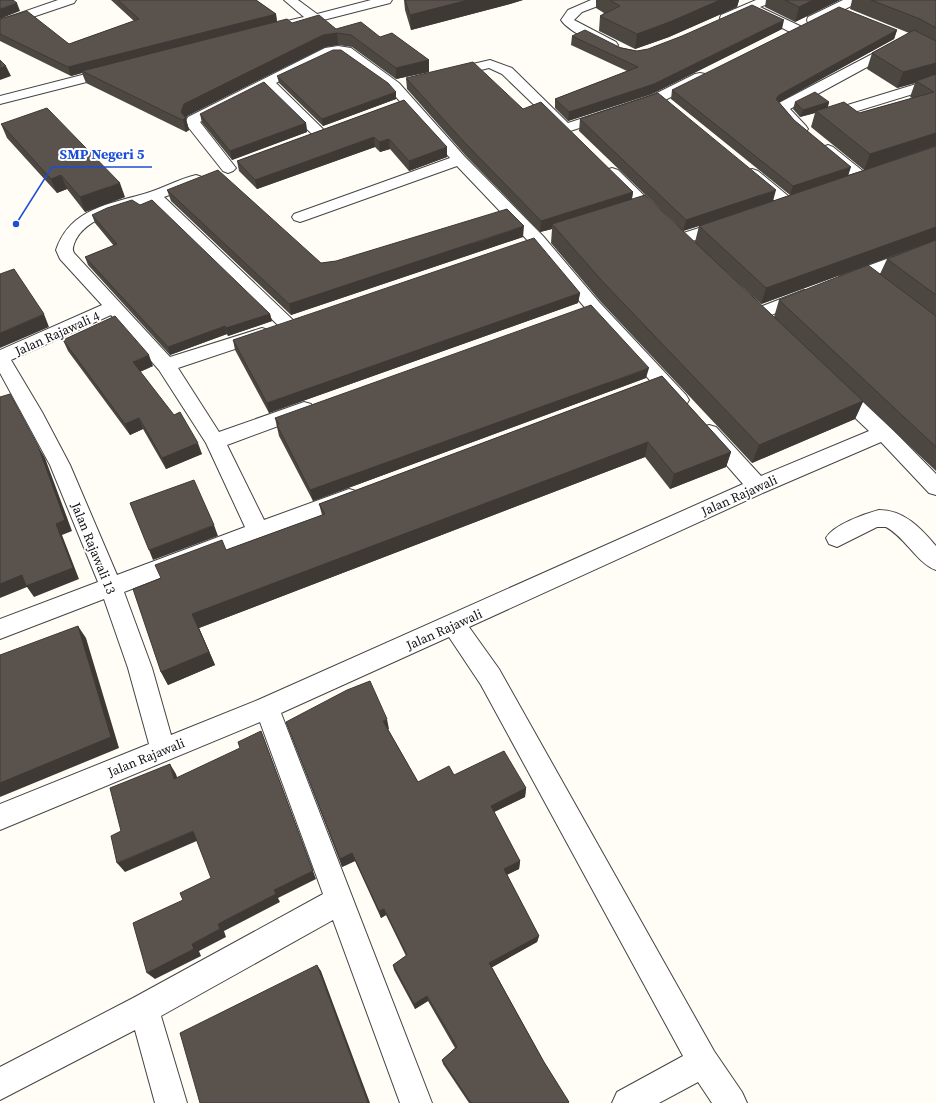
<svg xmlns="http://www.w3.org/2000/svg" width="936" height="1103" font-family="'Source Serif 4',serif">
<rect width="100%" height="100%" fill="#fffdf5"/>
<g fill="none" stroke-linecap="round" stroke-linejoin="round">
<g stroke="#444" stroke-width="2">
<path id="minor" d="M58,0h18l-2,3 -74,25v-8z
M284,0h14l19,14 54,-14h21l-2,3 -98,25 -5,-1 -2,-3 2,-3 17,-4z
M591,0h17l-2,3 -24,9 -8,8 42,22 2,3 -2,3c-12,3 -49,-18 -55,-28l7,-10z
M756,0h16l-2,3 -10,4 40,19 2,3 -2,3h-10l-39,-20 -20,9h-10l-1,-3 1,-3z
M843,0h16l-2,3 -39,20h-10l-1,-3 1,-3z
M897,41l5,1 2,3 -2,3 -112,61 16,17 2,3 -2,3c-12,3 -24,-13 -31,-23l2,-5z
M338,46l13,2 48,35 66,74 78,79 56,66 87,93 3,5 -3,5 -7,2 -7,-2 -85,-95 -56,-66 -74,-78 -151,54 -6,2 -6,-2 -2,-3 2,-3 156,-56 -61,-69 -47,-34h-9l-57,28 50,49 2,3 -2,3 -5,1 -5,-1 -50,-49 -66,33 36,46 -3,3 -5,2 -5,-2 -38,-48 3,-6 137,-69z
M490,60l22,8 56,55 85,-28 42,-21 5,-1 5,1 2,3 -2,3 -42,21 -96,31 -5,-1 -2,-3 -3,-1 -55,-53 -13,-6 -41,10 -5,-1 -2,-3 2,-3z
M113,67l5,1 2,3 -2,3 -118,30v-8z
M936,78v9l-108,33 -5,1 -5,-1 -2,-3 2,-3z
M828,145l5,2 36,29 2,3 -2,3 -6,2 -6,-2 -34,-29 -3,-3 3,-3z
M612,168l6,2 47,46 2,3 -2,3 -6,2 -6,-2 -47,-46 -2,-3 2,-3z
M752,169l6,2 35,29 2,3 -2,3 -6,2 -6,-2 -35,-29 -2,-3 2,-3z
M196,175l6,2 2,3 -2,3 -38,14 130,124 3,4 -3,4 -6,2 -6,-2 -132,-127c-24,7 -67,15 -76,42 -1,4 -2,5 0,9l96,104 92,-29 6,2 3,4 -3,4 -90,30 41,64 85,-30 7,2 3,5 -3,5 -84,31 37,75 85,-31 7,2 4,6 -4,6 -232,89 28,76 19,67 87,-35 485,-216 -41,-47 -3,-5 3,-5 7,-2 7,2 45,49 108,-45 -39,-37 -3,-5 3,-5 7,-2 7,2 47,44 45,46v21l-7,-2 -48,-51 -116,50 -296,135 30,42 215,382 28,41 5,11h-35l-14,-21 -39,21h-47l5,-11 66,-36 -202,-371 -32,-48 -168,76 151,390h-32l-67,-183 -172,96 26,87h-32l-20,-73 -135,70v-33l133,-69 190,-104 -63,-172 -260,108v-26l149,-60 -21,-76 -24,-69 -104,40v-20l98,-37 -48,-117 -50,-92v-23l102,-45 -42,-46 -4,-9c14,-42 54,-46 91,-57 16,-5 32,-14 49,-18zM111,315l48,55 47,73 39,84 -128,48 -47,-110 -28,-53 -31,-52z
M724,220l6,1 2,4 -2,4 -50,16 -6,-1 -2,-4 2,-4z
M936,241v11l-84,32 -6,2 -6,-2 -3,-4 3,-4z
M804,290l6,2 3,4 -3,4 -52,20 -6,-2 -3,-4 3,-4z
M879,510c25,0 42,18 57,36v24c-18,-6 -31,-33 -50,-43h-9l-40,20 -8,-3 -3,-6c7,-13 38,-24 53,-28z"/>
</g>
<use href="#minor" fill="#fff" fill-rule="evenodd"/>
</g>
<path fill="#4d4742" d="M111,0h145l20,14 1,8 15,1 44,6 44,8 49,23v12l-33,7 -44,-32 -14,-2 -13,2 -138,69 -1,3 3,11 -3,2 -100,-49 -4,-10 -11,3 -71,-35v-22l69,25 65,-23z
M404,0h119l-13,4 -99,26 -6,-20z
M596,0h143l-2,7 -68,30 -34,12 -36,-18 1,-15 4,-3 -8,-5z
M766,0h74l-45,22 -30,-15z
M852,0h84v240l-175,64 -50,-46 63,59 5,-17 101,-26 7,-15 49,-19v231l-73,-69 -8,17 -103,44 -152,-162 -49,-58 1,-14 -12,3 -74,-76 -59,-67 -1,-11 117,31 110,83 -1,7 63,43 4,-16 7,-2 -23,7 -104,-100 1,-12 193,82 17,-6 -119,-96 1,-9 225,-60 -3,9 -115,63 15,18 54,55 16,-5 -53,-43 4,-14 -15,4 -7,-8 2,-7h34l-1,5 31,6 53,-15 -2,-1 5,-14 -18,5 -30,-19 5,-16 37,-20 -59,-24z
M782,29l-130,65 -84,27 -13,-13v-9l72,-28 -56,-26 1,-9 65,15z
M277,76l119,16v7l-73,27 -44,-43z
M404,100l43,57 -38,14 -19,-22 -10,3 -5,-5 -118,42 -18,-18 -2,-10z
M200,114l106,9 1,9 -75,28 -30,-37z
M1,124l124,73 -40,15 -18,-23 -10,4 -50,-55z
M167,190l154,73 202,-26 -232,78 -120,-114z
M92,215l178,99 2,7 -44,15 -1,-2 -57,21 -82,-90 -3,-8 29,-11 -19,-23z
M580,293l-2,10 -309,110 -34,-63 -2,-10z
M63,340l90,26 -13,6 62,82 -36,15 -23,-40 -13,6 -62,-84z
M662,376l69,76 -5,15 -56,22 -25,-32 -446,171 16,37 -47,20 -7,-13v-94l65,-28 96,-35 -3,-11z
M646,378l-333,123 -34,-65 -4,-18z
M286,722l103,7h-1l30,53 36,-7 72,13 -1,9 -31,15 26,49 -1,8 -12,6 32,61 -2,6 -45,25 52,95 25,41h-100l-26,-39 -1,-4 13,-12 -27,-47 -13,8 -21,-39 -1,-5 13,-9 -20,-41 -5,3 -26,-57 -13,6z"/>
<path fill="#3f3936" d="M468,0h55l-13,4 -99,26 -1,-15z
M720,0h19l-2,7 -68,30 -34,12 2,-15z
M813,0h27l-45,22 4,-15z
M17,3l3,8 -20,8v-10z
M276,14l1,9 -195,48v2l-11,3 -3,-9z
M784,20l-2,9 -130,65 -84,27 1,-9z
M897,30l-3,9 -118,65v-5l3,-4z
M337,33l1,12 -13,2 -138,69 -1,3 3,11 -3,2 -5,-20 3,-8 139,-69z
M429,60v12l-33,7v-11z
M936,63v14l-20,4 -1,2 -18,5 6,-16z
M6,66l5,10 -11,4v-12z
M396,92v7l-73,27 -1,-7z
M829,102l-2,7 -11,2 -1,2 -15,4 3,-7z
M306,123l1,9 -75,28 -2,-9z
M936,133v12l-72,25 6,-16z
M374,137l1,10 -118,42 -2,-9z
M389,139l1,10 -10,3 -1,-10z
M447,147v10l-38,14v-10z
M851,167l-3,9 -58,19 3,-9z
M61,175l6,14 -10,4 -6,-14z
M120,183l5,14 -40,15 -5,-15z
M776,190l-3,11 -90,30 3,-11z
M633,192l-2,11 -79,21v5l-12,3 1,-11z
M524,226l-1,11 -232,78 -2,-11z
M936,227v13l-175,64 5,-16z
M580,293l-2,10 -309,110 -2,-10z
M44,314l5,13 -49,21v-15z
M270,314l2,7 -44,15 -2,-8z
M225,326l2,8 -57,21 -2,-8z
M149,355l4,11 -16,7 -4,-11z
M649,368l-3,10 -333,123 -3,-11z
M863,401l-8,18 -103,44 7,-18z
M139,418l4,11 -13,6 -5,-11z
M648,442l-3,15 -446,171 16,37 -47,20 -7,-13 31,-58z
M198,443l4,11 -36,15 -4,-11z
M38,446l7,12 27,73 -10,4 17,44 -45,18 -7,-10 -27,11v-14l56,-60z
M731,452l-5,15 -56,22 4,-15z
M214,525l4,11 -65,24 -4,-10z
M78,626l8,12 33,110 -119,49v-14z
M387,719l2,10 -4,1 -2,-9z
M261,731l55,148 -38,19 2,4 -56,29 2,6 -27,14 2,5 -46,23 -8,-6 45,-29 26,-20 56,-34z
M170,764l6,10 5,15 -7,-10z
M526,788l-1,9 -35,17 1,-8z
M193,831l6,9 -74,32 -8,-9z
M352,853l3,8 -13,6 -2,-8z
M520,861l-1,8 -16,7 1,-7z
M384,909l2,6 -5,3 -2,-7z
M539,936l-2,6 -48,27v-6z
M317,965l4,6 49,132h-2z
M427,996l1,5 -13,8 -1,-5z"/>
<path fill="#5a524d" stroke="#3f3936" d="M0,0h13l4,3 -17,6z
M118,0h138l20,14 -208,53 -68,-33v-15l27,-8 42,33 70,-25z
M405,0h63l-58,15z
M610,0h110l-48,21 -35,13 -37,-18 20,-10z
M785,0h28l-14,7z
M871,0h65v28l-16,-9z
M752,5l32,15 -130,64 -85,28 -14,-13 83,-32 -66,-31 13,-6 36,18 16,3 11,-2 34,-13z
M839,7l58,23 -118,65 -3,4 18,21 57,47 -58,19 -121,-96z
M319,15l17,14 25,-7 19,15 12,-4 37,27 -33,8 -45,-33 -14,-2 -14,2 -139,69 -3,8 5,6 -4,2 -100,-49 205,-52 5,4z
M914,30l22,11v22l-33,9 -31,-19z
M333,50h8l47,33 8,9 -74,27 -45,-43z
M0,60l6,6 -6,2z
M473,62l50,47 18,-7 92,90 -92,29 -75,-77 -60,-66z
M936,74v59l-66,21 -54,-43 28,-9 15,11 75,-21 -18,-11z
M264,82l42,41 -76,28 -30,-37z
M815,92l14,10 -26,8 -8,-8z
M658,93l118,97 -90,30 -106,-101z
M404,100l43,47 -38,14 -20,-22 -10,3 -5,-5 -119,43 -18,-19z
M47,108l73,75 -40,14 -19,-22 -10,4 -50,-55z
M936,146v81l-170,61 -67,-62z
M218,170l103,93 15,-2 171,-52 17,17 -235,78 -122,-114z
M645,195l218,206 -104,44 -156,-163 -51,-58z
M132,200l8,5 12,-5 118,114 -44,14 -1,-2 -57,21 -83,-90 32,-13 -25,-29 15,-7z
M534,238l46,55 -313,110 -34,-63z
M936,240v55l-49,-36z
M868,265l68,51v131l-157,-147z
M14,269l30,45 -44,19v-59z
M591,305l58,63 -339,122 -33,-65 2,-1 -4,-6z
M115,316l34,39 -16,7 41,53 6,-3 18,31 -36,15 -23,-40 -14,6 -62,-84z
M662,376l69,76 -57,22 -26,-32 -456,172 17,38 -48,20 -28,-83 28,-11 -6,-13 67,-25 4,10 99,-36 -6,-10z
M10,394l28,52 27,74 -9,4 17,44 -47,18 -4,-11 -22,9v-187z
M194,480l20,45 -65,25 -19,-47z
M78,626l33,111 -111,46v-128z
M370,681l17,38 -4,2 35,61 31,-16 5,9 50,-24 22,37 -35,18 29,55 -16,8 35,67 -50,27 55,99 25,40 -1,1h-97l-29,-43 15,-13 -30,-51 -13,8 -21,-39 14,-10 -23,-46 -5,2 -27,-58 -12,6 -54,-137 61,-32z
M261,731l52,140 -39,19 2,4 -58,30 2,5 -28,15 2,5 -47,24 -14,-50 50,-23 -3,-7 31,-15 -18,-47 -76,32 -6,-27 10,-5 -11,-43 60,-24 4,15 66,-31 -2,-6z
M317,965l51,138h-168l-20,-70z"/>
<g text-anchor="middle" stroke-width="4" stroke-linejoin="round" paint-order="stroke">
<g font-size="13" fill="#111" stroke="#fff">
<text transform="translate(57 333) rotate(-24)" y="5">Jalan Rajawali 4</text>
<text transform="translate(739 495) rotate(-24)" y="5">Jalan Rajawali</text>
<text transform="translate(94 548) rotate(68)" y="5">Jalan Rajawali 13</text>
<text transform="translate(444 629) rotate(-24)" y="5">Jalan Rajawali</text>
<text transform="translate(146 757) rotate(-22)" y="5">Jalan Rajawali</text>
</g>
</g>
<path fill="none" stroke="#1d4ed8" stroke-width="1.5" d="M16 224L52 167H152"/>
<circle fill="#1d4ed8" stroke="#fff" stroke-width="1.5" cx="16" cy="224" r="4"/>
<g font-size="14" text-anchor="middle" font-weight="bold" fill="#1d4ed8" stroke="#fff" stroke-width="4" stroke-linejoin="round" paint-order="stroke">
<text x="102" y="159">SMP Negeri 5</text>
</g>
</svg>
